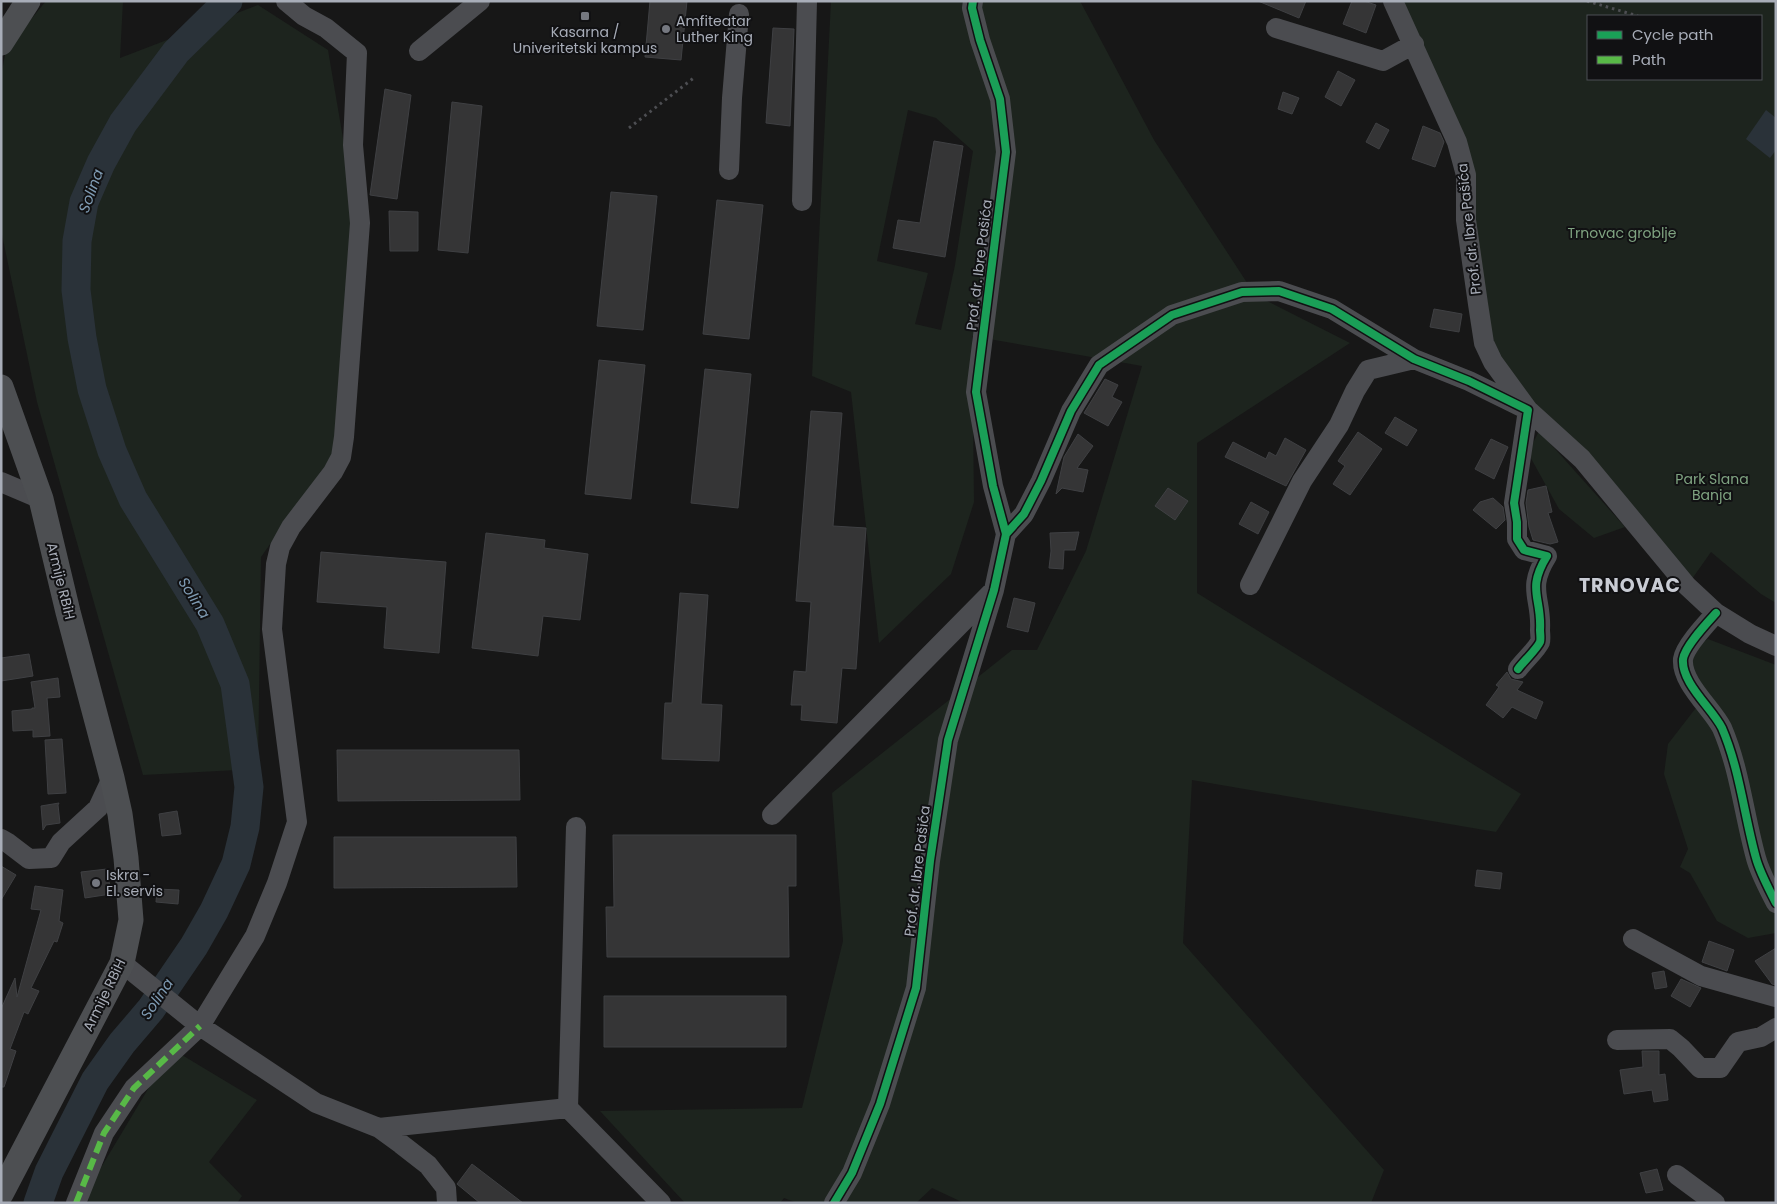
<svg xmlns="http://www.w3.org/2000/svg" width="1777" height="1204" font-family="Poppins,sans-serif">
<rect width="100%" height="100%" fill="#171717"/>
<path fill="#1d241e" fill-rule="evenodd" d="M46,1h77l-3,57 138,-53 70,45 27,159 -20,243 -74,105 -3,212 -115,6 -106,-373 -36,-172v-154l5,-26z
M831,1h249l74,139 101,155 95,48 -153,100v150l324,201 -25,38 -304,-52 -9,163 201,227 -13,33h-407l-32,-15 -16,15h-119l-13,-5 -4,5h-95l-85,-92 202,-3 41,-167 -11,-148 180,-143h25l49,-99 56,-185 -170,-30 2,166 -23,72 -72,69 -28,-251 -39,-16zM908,110l28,8 37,33 -18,114 -14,65 -26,-6 13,-51 -51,-12z
M1393,1h383v602l-15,-9 -50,-42 -24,34 -194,-224 -27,-187zM1588,16h173v63h-173z
M1539,431l86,96 -31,11 -35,-29 -31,-56z
M1708,639l68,26v268l-28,5 -31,-17 -27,-48 -10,-6 8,-18 -24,-75 4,-30 34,-44 -15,-23 6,-28z
M172,1049l85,51 -48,62 33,34 -5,7h-149l2,-17z"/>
<path fill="#2a3239" d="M1766,110l10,8v32l-6,8 -24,-19z"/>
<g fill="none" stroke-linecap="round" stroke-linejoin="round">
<path stroke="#2a3239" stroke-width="29" d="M38,1203l11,-31 46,-91 27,-38 29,-34 43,-63 20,-35 22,-47 9,-37 4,-40 -14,-103 -25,-60 -77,-125 -21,-48 -20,-62 -10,-51 -6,-48 1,-49 7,-39 17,-39 22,-40 53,-71 52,-51"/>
</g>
<path fill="#353536" stroke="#3f4043" d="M650,1h37l-6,59 -36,-3z
M1258,1h48l-7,17z
M1352,1h12l12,4 -10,28 -23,-9z
M773,28l21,1 -4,97 -24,-3z
M1338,71l17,9 -14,26 -16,-9z
M385,89l26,6 -14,104 -27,-4z
M1283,92l16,6 -7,16 -14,-5z
M452,102l30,4 -14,147 -30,-3z
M1376,123l13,7 -10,19 -13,-7z
M1423,126l17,7 4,9 -9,25 -23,-8z
M934,141l29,5 -18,111 -52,-9 5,-28 22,3z
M611,192l46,4 -14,134 -46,-4z
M717,200l46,5 -14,134 -46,-5z
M389,211l29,1v39h-28z
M1434,309l28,5 -3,18 -29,-5z
M599,360l46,5 -14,134 -46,-5z
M705,369l46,5 -13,134 -47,-5z
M1105,379l13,6 -6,12 10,5 -14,24 -24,-13z
M811,411l31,2 -9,113 33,2 -10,141 -14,-1 -5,55 -36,-3 1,-15h-11l3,-34 12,1 5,-70 -15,-1z
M1395,417l22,13 -10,16 -22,-13z
M1358,432l24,17 -32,46 -17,-11 12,-18 -7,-5z
M1078,434l15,12 -16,22 11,2 -5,22 -21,-4 -6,6 8,-37z
M1285,438l21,12 -20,36 -61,-29 8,-15 33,17 3,-7 7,4z
M1491,439l17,8 -14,32 -19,-10z
M1546,486l6,26 -4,1 10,29 -8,2 -17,-4 -4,-13 -3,-24 2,-13z
M1168,488l20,13 -13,19 -20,-14z
M1493,498l10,9 2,13 -9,9 -23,-19 7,-8z
M1251,502l18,10 -11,22 -19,-10z
M1079,532l-4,18h-11l-1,19 -14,-1 2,-17 -1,-18z
M486,533l59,7 -1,8 44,6 -8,66 -37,-4 -5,40 -66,-8z
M321,552l125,10 -7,91 -55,-5 3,-41 -70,-5z
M680,593l28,2 -7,109 21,1 -3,56 -57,-2 3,-56h7z
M1014,598l21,5 -7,29 -21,-5z
M29,654l4,22 -32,5v-23z
M1507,672l4,7 12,3 -6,8 26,12 -7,17 -24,-12 -9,11 -17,-13 13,-18 -3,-2z
M58,678l2,19 -13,1 3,38 -17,1v-7l-20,1 -1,-20 20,-2v-1h3l-4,-26z
M62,739l4,54 -18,1 -3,-54z
M337,750h182l1,50 -182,1z
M59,803l-1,2 2,18 -14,2 -3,5 -2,-24z
M177,811l4,23 -19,2 -3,-22z
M613,835h183v51h-8l1,71h-182l-1,-50h8z
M334,837h182l1,50 -183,1z
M1,866l15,9 -15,25z
M107,869l4,25 -26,4 -4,-26z
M1477,870l25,3 -2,16 -25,-3z
M35,886l28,4 -4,31 4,2 -6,19 -3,-1 -23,47 8,3 -11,23 -4,-2 -14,37 6,2 -12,36h-3v-78l14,-31 2,19 24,-87 -10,-1z
M157,889l22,1 -1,14 -22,-2z
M1709,941l25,9 -7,21 -25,-9z
M1776,948v37l-4,-1 -17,-23z
M1664,971l3,16 -12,2 -3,-16z
M1681,979l20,9 -11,19 -19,-11z
M604,996h182v51h-182z
M1642,1051h17v24l6,-1 3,26 -14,2 -2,-12 -28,4 -4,-24 23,-3z
M472,1164l51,39h-43l-23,-19z
M1657,1169l6,21 -17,3 -6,-20z"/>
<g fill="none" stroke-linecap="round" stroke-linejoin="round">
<path stroke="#4d4e52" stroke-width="3" stroke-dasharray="2.5 4" stroke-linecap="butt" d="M1587,1l51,15
M629,128l66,-51"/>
<path stroke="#4b4c50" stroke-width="20" d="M1393,1l64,141 9,33v45l12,84 6,39 9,19 35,48 54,49 105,127 29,27 34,21 26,12
M1276,28l107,33 31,-17
M419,51l61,-50
M729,170l3,-72 7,-84
M802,201l5,-200
M1,482l40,17
M1006,534l18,-20 17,-33 30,-70 28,-46 73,-50 70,-23 37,-1 53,18 82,50 55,22 59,29 -14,93 3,19v17l7,11 23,6c-21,34 -5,41 -7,74 0,3 1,9 0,12 -3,7 -17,20 -22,27
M1250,585l52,-104 37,-56 16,-34 13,-21 46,-11
M1716,613c-9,10 -31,33 -33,46 -2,24 29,49 39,69 18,42 22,87 34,130 4,15 13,31 20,45
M772,815l219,-222
M1,839l7,4 21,16 22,-1 10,-16 37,-34 14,-30
M1633,939l68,37 75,21
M122,963l78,63 116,77 63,25 22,16 27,21 18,23 1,15
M1617,1040l53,-1 11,9 19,20h20l18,-26 23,-5 15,-9
M568,1108l8,-281
M379,1128l189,-20 93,95
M1677,1175l38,28
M76,1203l28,-70 30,-45 66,-62 55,-90 22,-53 20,-61 -25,-193 4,-65 4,-17 11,-20 42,-55 8,-15 3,-20 16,-214 -7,-78 4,-92 -31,-25 -22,-12 -18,-15
M834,1203l18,-30 28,-69 36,-116 14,-127 18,-121 46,-150 12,-56 -13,-48 -17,-94 30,-240 -6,-53 -20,-59 -8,-32 1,-7"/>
<path stroke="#4d4f52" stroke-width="25" d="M1,43l27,-42
M1,387l40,112 27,113 44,166 8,36 6,44 5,62 -9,43 -121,231"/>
<path stroke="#58b947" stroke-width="6" stroke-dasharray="12 6" stroke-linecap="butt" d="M76,1203l28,-70 30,-45 66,-62"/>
<g stroke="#111113" stroke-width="11">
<path id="cycleway" d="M1006,534l18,-20 17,-33 30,-70 28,-46 73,-50 70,-23 37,-1 53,18 82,50 55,22 59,29 -14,93 3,19v17l7,11 23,6c-21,34 -5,41 -7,74 0,3 1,9 0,12 -3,7 -17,20 -22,27
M1716,613c-9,10 -31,33 -33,46 -2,24 29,49 39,69 18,42 22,87 34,130 4,15 13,31 20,45
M834,1203l18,-30 28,-69 36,-116 14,-127 18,-121 46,-150 12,-56 -13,-48 -17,-94 30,-240 -6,-53 -20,-59 -8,-32 1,-7"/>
</g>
<use href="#cycleway" stroke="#1a9f57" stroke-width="8"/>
</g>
<g fill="#757880" stroke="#111113" stroke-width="2">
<rect x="580" y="11" width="10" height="10" rx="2.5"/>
<circle cx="666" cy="29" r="5"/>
<circle cx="96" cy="883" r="5"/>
</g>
<g text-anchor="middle" stroke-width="4" stroke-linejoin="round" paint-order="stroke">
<g font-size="14" fill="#a8adb8" stroke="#111113" text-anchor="start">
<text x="676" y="26">Amfiteatar<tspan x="676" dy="16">Luther King</tspan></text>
<text x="585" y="37" text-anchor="middle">Kasarna /<tspan x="585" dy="16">Univeritetski kampus</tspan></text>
<text x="106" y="880">Iskra -<tspan x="106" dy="16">El. servis</tspan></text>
</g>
<g font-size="14" fill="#a8adb8" stroke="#111113">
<text transform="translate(1469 229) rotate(-96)" y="5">Prof. dr. Ibre Pašića</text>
<text transform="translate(979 265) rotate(-83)" y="5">Prof. dr. Ibre Pašića</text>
<text transform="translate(61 581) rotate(76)" y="5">Armije RBiH</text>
<text transform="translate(917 871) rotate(-83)" y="5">Prof. dr. Ibre Pašića</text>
<text transform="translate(104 995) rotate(-64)" y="5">Armije RBiH</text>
</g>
<g font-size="14" fill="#7fa381" stroke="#111113">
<text x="1622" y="238">Trnovac groblje</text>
<text x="1712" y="484">Park Slana<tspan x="1712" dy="16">Banja</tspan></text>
</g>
<g font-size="15" font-style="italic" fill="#7f9bb3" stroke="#111113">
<text transform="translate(91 191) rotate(-70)" y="5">Solina</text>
<text transform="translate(194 598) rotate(58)" y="5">Solina</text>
<text transform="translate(157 999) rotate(-56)" y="5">Solina</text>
</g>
<g font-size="19" font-weight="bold" letter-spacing="1" fill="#c9ccd4" stroke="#111113">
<text x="1630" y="592">TRNOVAC</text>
</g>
</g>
<rect width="1777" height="1204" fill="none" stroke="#a8adb8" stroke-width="5"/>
<rect x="1587" y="15" width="175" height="65" fill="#111113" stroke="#4d4f55"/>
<rect x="1597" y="31" width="25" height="8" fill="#1a9f57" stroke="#4d4f55"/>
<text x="1632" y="40" font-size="15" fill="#a8adb8">Cycle path</text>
<rect x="1597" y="56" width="25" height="8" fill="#58b947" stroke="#4d4f55"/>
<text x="1632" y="65" font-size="15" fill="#a8adb8">Path</text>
</svg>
